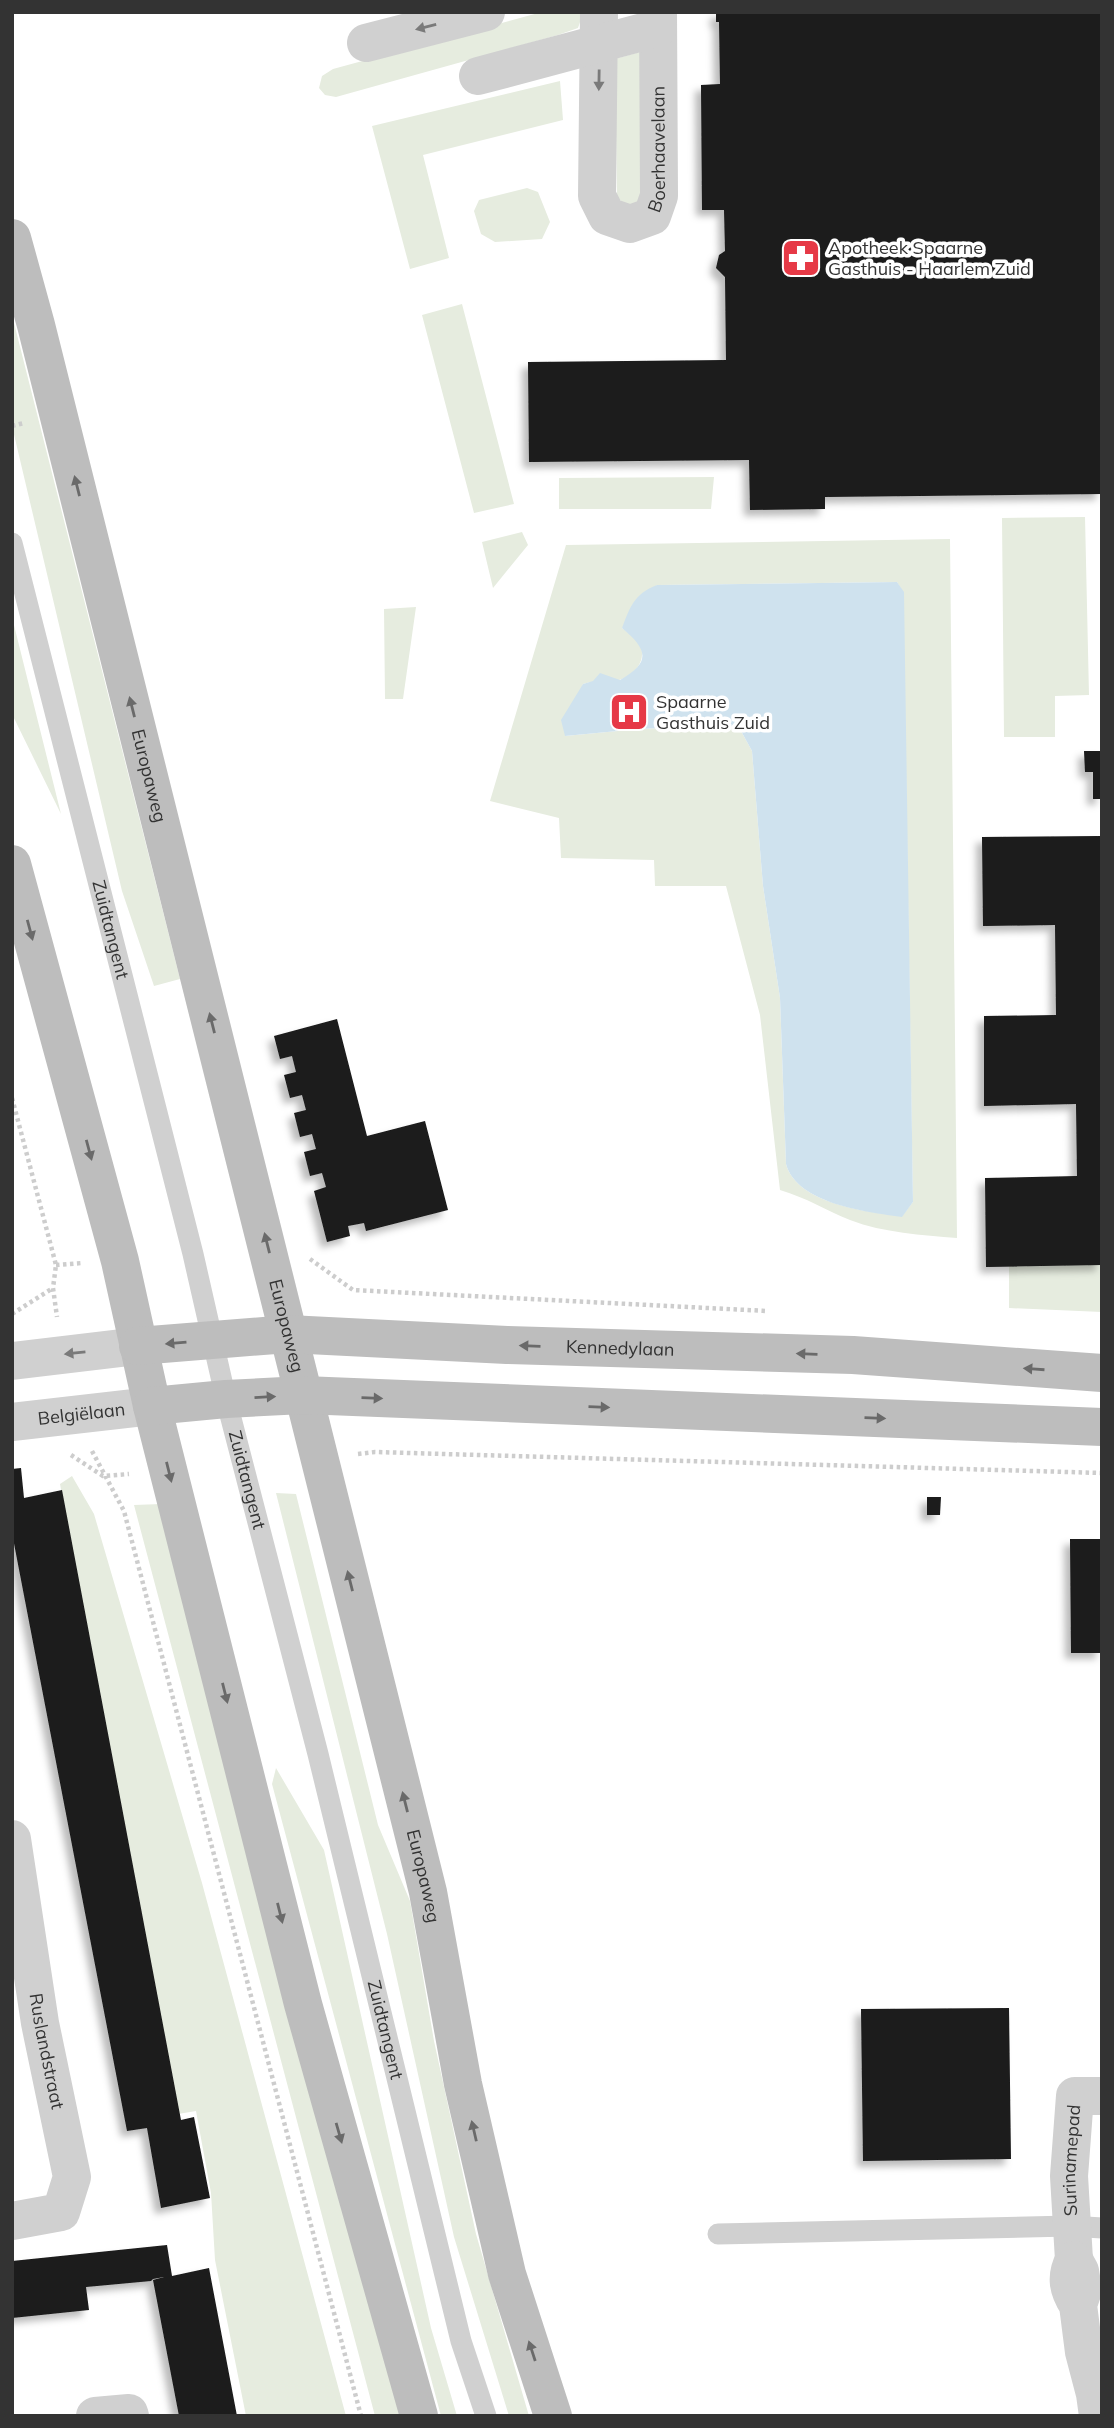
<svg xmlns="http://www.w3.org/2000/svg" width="1114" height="2428" font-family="Mulish,sans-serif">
<defs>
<filter id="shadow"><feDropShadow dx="-6" dy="6" stdDeviation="3.5" flood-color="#0004"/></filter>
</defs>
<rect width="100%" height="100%" fill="#fff"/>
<path fill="#e6ecdf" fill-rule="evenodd" d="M542,12h38l1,7 -3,9 -20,7 -222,62 -11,-2 -6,-7 3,-12 11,-7z
M640,52l9,144 -20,13 -12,-12 -2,-138z
M560,81l3,39 -140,35 26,103 -39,11 -38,-143z
M527,188l11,4 12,30 -8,17 -47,3 -14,-8 -7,-23 5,-11z
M462,304l52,200 -40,9 -52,-198z
M12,315l168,664 -26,7 -32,-95 -110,-465z
M714,477l-3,32h-152v-31z
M1085,517l4,178 -34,1v41h-51l-2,-219z
M522,532l6,13 -35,43 -11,-46z
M950,539l7,699c-35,-3 -73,-5 -107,-18 -25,-10 -43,-22 -70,-30l-20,-175 -34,-129h-71l-1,-26 -93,-2 -2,-40 -69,-17 76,-256zM897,582l6,10 10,610 -11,14c-35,-4 -105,-12 -116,-52l-6,-166 -17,-112 -11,-135 -11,-20 -17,-6 -85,4 -74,7 18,-52c12,-4 27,0 39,-5 14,-5 26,-21 17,-36 -3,-5 -12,-11 -17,-15l35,-43z
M416,607l-13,92h-18l-1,-90z
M12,617l49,197 -49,-100z
M1009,1263h93v49l-93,-4z
M72,1476l22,38 108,369 144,533h-100l-31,-156 -4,-67 -15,-82 -18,3 -118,-630z
M276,1493l20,1 82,331 32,76 24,140 42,193 53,182h-20l-55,-179 -67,-303z
M161,1504l242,912h-28l-241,-911z
M276,1768l48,82 107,478 26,88h-16l-169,-632z"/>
<path fill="#cfe2ee" d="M897,582l7,10 9,610 -11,15c-35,-5 -105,-13 -116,-53l-6,-166 -17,-112 -11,-135 -11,-20 -17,-6 -85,4 -74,7 -4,-16 22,-36 10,-3 7,-8 20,7c32,-18 27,-31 2,-52 8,-21 12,-34 35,-43z"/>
<path fill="#1a1a1a" filter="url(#shadow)" d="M716,12h386v482l-277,3v12l-75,1 -1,-50 -220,2 -1,-100 198,-2 -1,-83 -9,-9 3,-13 6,-4 -1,-41h-22l-1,-125 19,-1 -1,-62h-3z
M1084,751h18v48h-9v-27h-8z
M1102,836v429l-116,2 -1,-89 92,-2 -1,-72 -92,2v-90l72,-1 -1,-90 -72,1 -1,-89z
M337,1019l30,117 58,-15 23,89 -82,21 -2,-8 -16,3 2,10 -23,6 -13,-51 12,-4 -4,-14 -12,3 -6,-24 12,-3 -4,-15 -12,3 -6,-24 12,-3 -4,-15 -12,3 -6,-23 12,-3 -4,-16 -12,3 -6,-23z
M21,1468l3,30 38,-8 119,630 13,-3 16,81 -49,10 -14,-80 -20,3 -115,-598v-64z
M927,1497h14l-1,18h-13z
M1070,1539h32v114h-31z
M1009,2008l2,151 -148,2 -2,-152z
M167,2245l5,31 37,-8 28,148h-58l-26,-136 11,-3 -11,2 -2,2 -65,6 3,23 -77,8v-57z"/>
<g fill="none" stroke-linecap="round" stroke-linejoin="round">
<path stroke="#cdcdcd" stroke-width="4.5" stroke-dasharray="3.5 3.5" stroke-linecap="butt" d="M12,426l12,-3
M12,1098l44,167 -3,23 4,29
M310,1259l43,31 414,21
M56,1265l26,-2
M12,1314l41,-26
M92,1451l32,60 237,905
M358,1454l17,-2 727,21
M71,1455l32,21 26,-2"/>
<g stroke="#d0d0d0" stroke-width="21">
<path id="s1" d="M12,543l181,711 33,145 92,355 143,587 25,75"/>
<path d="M718,2234l352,-8 32,2"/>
</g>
<g stroke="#d0d0d0" stroke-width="38">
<path id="s2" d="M599,12l-2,184 10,20 23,8 22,-8 7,-20 -1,-184"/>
<path d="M366,43l120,-31"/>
<path d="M478,76l180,-48"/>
<path d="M12,1361l126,-15"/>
<path id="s3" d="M12,1422l140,-16"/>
<path id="s4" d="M12,1839l28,184 32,154 -11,35 -49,9"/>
<path id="s5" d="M1074,2260l-5,-84 6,-80h27"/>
<path d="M1078,2305c-10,-15 -13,-28 -4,-45l6,11 3,19 -5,15 6,47 11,42 3,22"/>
<path d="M95,2416l34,-3 1,3"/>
</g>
<g stroke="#bdbdbd" stroke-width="38">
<path id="s6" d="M12,238l24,87 392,1567 35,192 44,190 46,142"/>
<path d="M12,864l108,397 32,145 151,598 116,412"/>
<path id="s7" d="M138,1346l150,-12 219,11 346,10 249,18"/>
<path d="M152,1406l74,-7 77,-4 799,32"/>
</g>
</g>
<defs><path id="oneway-solid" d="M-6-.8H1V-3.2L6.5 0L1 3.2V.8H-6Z" transform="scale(1.75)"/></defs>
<g fill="#7a7a7a">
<use href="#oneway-solid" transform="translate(426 27) rotate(166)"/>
<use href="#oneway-solid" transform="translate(599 80) rotate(91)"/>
<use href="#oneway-solid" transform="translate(75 1353) rotate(174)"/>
</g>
<g fill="#6a6a6a">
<use href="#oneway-solid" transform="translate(77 486) rotate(-104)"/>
<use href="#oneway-solid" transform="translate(132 707) rotate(-104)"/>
<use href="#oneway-solid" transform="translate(30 930) rotate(75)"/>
<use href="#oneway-solid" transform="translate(212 1023) rotate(-104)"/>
<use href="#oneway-solid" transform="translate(89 1150) rotate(75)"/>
<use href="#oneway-solid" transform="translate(267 1243) rotate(-104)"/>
<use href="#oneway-solid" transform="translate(176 1343) rotate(175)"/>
<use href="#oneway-solid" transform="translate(530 1346) rotate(-178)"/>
<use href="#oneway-solid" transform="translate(807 1354) rotate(-178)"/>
<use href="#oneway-solid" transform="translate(1034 1369) rotate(-176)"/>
<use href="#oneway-solid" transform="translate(265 1397) rotate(-3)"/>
<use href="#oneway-solid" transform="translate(372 1398) rotate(2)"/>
<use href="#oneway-solid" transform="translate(599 1407) rotate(2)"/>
<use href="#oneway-solid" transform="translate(875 1418) rotate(2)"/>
<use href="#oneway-solid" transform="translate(169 1472) rotate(76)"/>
<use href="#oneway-solid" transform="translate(350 1581) rotate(-104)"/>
<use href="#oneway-solid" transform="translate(225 1693) rotate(76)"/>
<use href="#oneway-solid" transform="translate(405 1802) rotate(-104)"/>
<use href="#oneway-solid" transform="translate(280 1913) rotate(76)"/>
<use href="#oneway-solid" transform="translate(474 2131) rotate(-103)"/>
<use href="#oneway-solid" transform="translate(339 2133) rotate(74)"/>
<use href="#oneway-solid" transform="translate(532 2351) rotate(-108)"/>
</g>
<defs>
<g id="pharmacy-square" transform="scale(2.0125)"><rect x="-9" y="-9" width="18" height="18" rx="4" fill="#e63946" stroke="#fff"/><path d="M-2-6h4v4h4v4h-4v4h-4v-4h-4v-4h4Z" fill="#fff"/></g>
<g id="hospital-square" transform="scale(2.0125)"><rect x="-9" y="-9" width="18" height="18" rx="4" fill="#e63946" stroke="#fff"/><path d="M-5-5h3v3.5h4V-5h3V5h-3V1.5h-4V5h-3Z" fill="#fff"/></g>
</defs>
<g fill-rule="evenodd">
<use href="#pharmacy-square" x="801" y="258"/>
<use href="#hospital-square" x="629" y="712"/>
</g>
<g text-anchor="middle" stroke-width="7" stroke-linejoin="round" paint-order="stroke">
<g font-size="18" fill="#333" stroke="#fff">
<text dy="6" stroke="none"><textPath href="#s2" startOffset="322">Boerhaavelaan</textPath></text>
<text dy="6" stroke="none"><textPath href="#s6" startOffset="555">Europaweg</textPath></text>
<text dy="6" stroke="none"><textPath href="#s1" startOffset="399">Zuidtangent</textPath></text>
<text dy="6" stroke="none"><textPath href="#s6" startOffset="1122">Europaweg</textPath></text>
<text dy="6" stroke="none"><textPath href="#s7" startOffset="483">Kennedylaan</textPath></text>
<text dy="6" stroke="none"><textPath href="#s3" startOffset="70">Belgiëlaan</textPath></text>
<text dy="6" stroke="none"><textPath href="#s1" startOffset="966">Zuidtangent</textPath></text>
<text dy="6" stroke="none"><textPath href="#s6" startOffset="1689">Europaweg</textPath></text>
<text dy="6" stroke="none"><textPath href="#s1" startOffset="1533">Zuidtangent</textPath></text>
<text dy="6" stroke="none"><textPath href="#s4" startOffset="215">Ruslandstraat</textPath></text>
<text dy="6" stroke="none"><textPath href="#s5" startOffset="100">Surinamepad</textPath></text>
</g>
<g font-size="18" fill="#333" stroke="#fff" text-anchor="start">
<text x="828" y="254">Apotheek Spaarne<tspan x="828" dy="21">Gasthuis - Haarlem Zuid</tspan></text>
<text x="656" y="708">Spaarne<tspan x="656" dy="21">Gasthuis Zuid</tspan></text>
</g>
</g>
<rect width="1114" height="2428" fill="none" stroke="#333333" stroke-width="28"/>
</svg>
